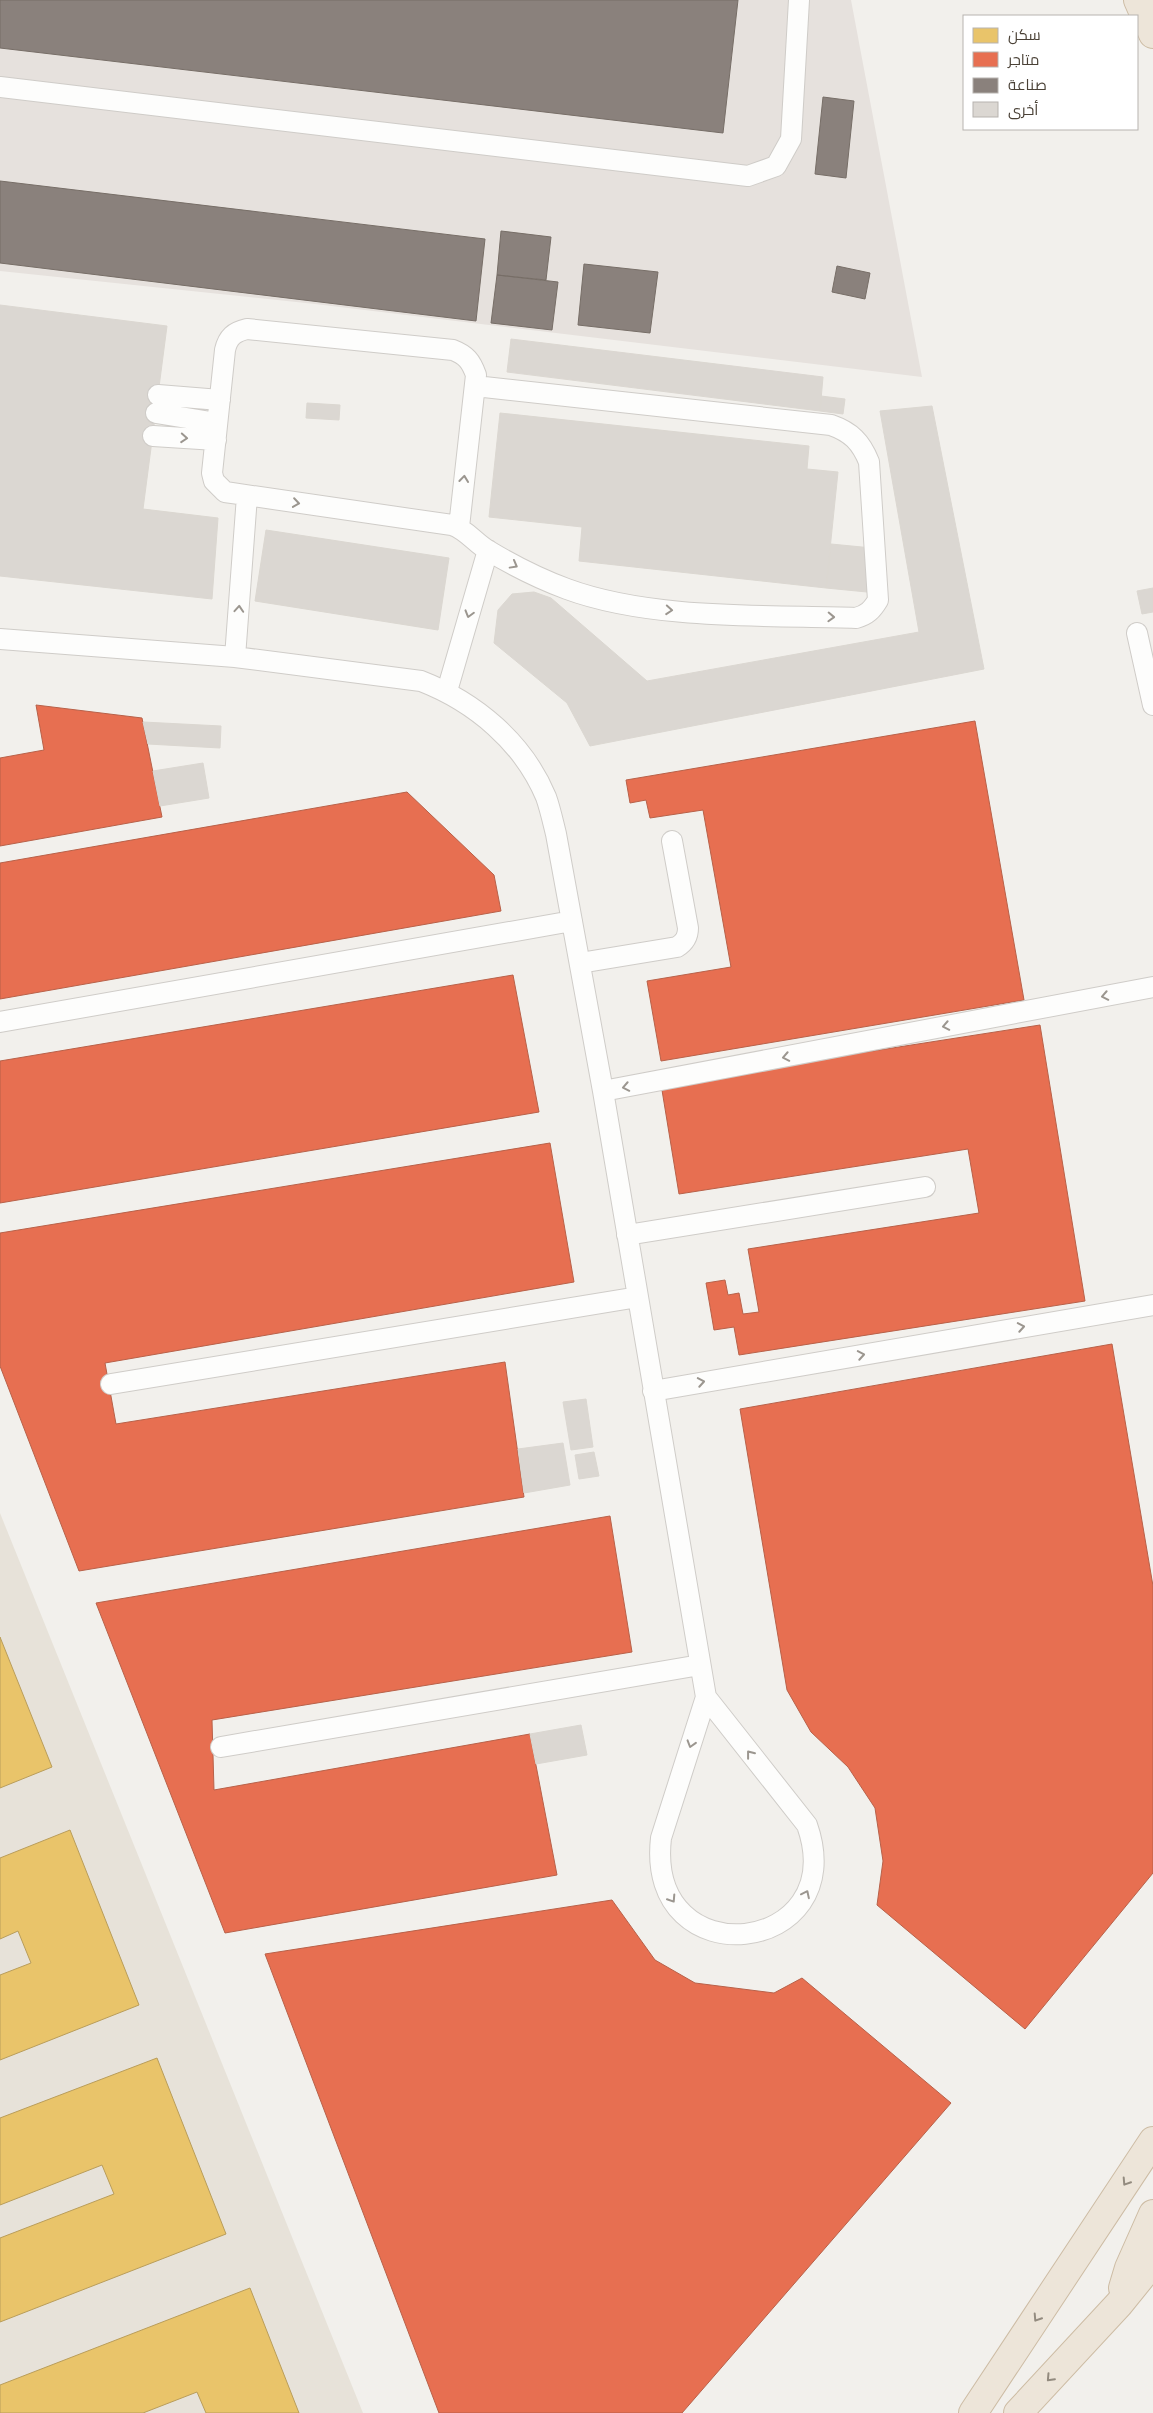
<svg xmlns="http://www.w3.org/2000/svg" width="1153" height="2413" font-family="Lato,Cairo,sans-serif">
<rect width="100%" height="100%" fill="#f2f0ec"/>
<path fill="#e7e2d9" d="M0,1513l363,900h-363z"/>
<path fill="#e6e1dd" d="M0,0h851l71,377 -607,-73 -315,-33z"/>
<path fill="#e9c46a" stroke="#b99d5a" d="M0,1637l52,130 -52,21z
M70,1830l69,175 -139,55v-85l31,-12 -13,-32 -18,8v-81z
M157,2058l69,176 -226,88v-84l114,-44 -12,-29 -102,40v-87z
M250,2288l49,125h-93l-9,-21 -54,21h-143v-28z"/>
<path fill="#e76f51" stroke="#b86149" d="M36,705l106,13 20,99 -162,29v-88l44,-8z
M975,721l49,279 -363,61 -14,-80 84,-14 -28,-157 -53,8 -4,-18 -16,3 -4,-23z
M407,792l87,83 7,36 -501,88v-136z
M513,975l26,137 -539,91v-142z
M1040,1025l45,276 -346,54 -5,-28 -20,3 -8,-47 19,-3 3,15 11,-2 4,21 16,-2 -11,-63 231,-36 -11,-64 -289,45 -18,-110z
M550,1143l24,139 -469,81 11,61 389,-62 19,135 -445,74 -79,-205v-133z
M1112,1344l41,242v287l-128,156 -148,-124 6,-44 -8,-53 -27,-41 -37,-35 -24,-42 -47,-281z
M610,1516l22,136 -420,68 2,70 316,-56 27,141 -332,58 -129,-330z
M612,1900l43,60 40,23 79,10 28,-15 149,125 -269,310h-243l-174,-459z"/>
<path fill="#8a817c" stroke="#776e67" d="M0,0h738l-15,133 -723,-85z
M823,97l31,4 -8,77 -31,-4z
M0,181l485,58 -9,82 -476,-58z
M501,231l50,6 -5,43 -49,-5z
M584,264l74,8 -8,61 -72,-8z
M837,266l33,7 -5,26 -33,-7z
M497,275l61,7 -6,48 -61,-7z"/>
<path fill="#dbd7d2" stroke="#dbd7d1" d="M0,305l167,21 -24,183 75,9 -6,81 -212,-23z
M511,339l312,38 -3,34 -313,-39z
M821,396l24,3 -2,15 -23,-3z
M307,403l33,2 -1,15 -33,-2z
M932,406l52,263 -394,77 -23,-43 -73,-60 4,-33 14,-16 22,-2 17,6 96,83 272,-49 -39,-221z
M500,413l309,33 -2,23 31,3 -12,116 -247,-27 3,-34 -93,-10z
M266,530l183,28 -11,72 -183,-29z
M831,544l41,4 -5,44 -41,-4z
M1153,588v24l-11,2 -5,-23z
M143,722l78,4 -1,22 -72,-4z
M203,763l6,35 -49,8 -7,-35z
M586,1399l7,48 -22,3 -8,-48z
M563,1443l7,42 -46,8 -6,-44z
M594,1452l5,24 -20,3 -4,-24z
M581,1725l6,30 -51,9 -6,-30z"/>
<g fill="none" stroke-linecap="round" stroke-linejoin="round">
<g stroke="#cfccc8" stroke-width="22">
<path id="service" d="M0,87l748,89 28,-10 15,-27 8,-139
M158,395l62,5
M156,413l61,10
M153,436l63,4
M459,527l17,-152c-5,-14 -10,-20 -23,-25l-206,-21c-13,3 -19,8 -22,21l-13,123 2,8 11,11 227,33c15,5 23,18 37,26 25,15 51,28 78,38 84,31 199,26 289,29 11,-3 16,-8 22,-18l-9,-138c-8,-20 -18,-30 -38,-37l-356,-39
M1137,633l16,72
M0,639l235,18 186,24c54,21 102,61 125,116 4,11 7,25 10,37l47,257 103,606 -45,141c-16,142 192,118 146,-13l-101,-128
M235,657l12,-161
M447,691l41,-141
M580,963l97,-16c8,-5 11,-10 11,-19l-16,-87
M0,1022l572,-101
M603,1091l550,-104
M627,1235l298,-48
M111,1384l527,-87
M653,1391l500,-86
M221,1747l479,-82"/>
</g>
<g stroke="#cdbca4" stroke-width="30">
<path id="motorway" d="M1138,0l15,34
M1123,2288l6,-20 24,-54
M973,2413l180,-272
M1018,2413l101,-109 34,-42"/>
</g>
<use href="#service" stroke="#fdfdfc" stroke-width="20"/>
<use href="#motorway" stroke="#ede5d9" stroke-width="28"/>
</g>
<defs><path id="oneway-chevron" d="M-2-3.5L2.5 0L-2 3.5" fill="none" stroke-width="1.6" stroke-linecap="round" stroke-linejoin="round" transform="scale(1.25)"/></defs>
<g stroke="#9b968f">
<use href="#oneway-chevron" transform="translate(184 438) rotate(4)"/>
<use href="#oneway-chevron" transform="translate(464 479) rotate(-84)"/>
<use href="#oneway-chevron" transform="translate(296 503) rotate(8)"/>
<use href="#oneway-chevron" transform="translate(514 565) rotate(29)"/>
<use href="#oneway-chevron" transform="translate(239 609) rotate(-86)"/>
<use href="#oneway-chevron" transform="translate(669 610) rotate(4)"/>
<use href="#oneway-chevron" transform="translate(469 614) rotate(106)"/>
<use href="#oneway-chevron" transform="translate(831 617) rotate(2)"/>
<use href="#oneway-chevron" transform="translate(1105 996) rotate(169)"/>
<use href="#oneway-chevron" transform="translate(946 1026) rotate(169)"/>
<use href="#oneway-chevron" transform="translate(786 1057) rotate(169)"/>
<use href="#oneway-chevron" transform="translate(626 1087) rotate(169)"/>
<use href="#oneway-chevron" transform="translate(1021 1327) rotate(-10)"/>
<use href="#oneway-chevron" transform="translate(861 1355) rotate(-10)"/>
<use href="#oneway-chevron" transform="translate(701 1382) rotate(-10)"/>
<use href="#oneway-chevron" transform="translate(691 1744) rotate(107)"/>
<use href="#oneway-chevron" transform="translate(750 1754) rotate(-128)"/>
<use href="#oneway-chevron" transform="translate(806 1894) rotate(-64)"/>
<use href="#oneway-chevron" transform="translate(672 1899) rotate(57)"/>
</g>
<g stroke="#938b7f">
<use href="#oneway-chevron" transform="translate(1126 2182) rotate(123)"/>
<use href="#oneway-chevron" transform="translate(1037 2318) rotate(123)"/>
<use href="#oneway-chevron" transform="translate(1050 2378) rotate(133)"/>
</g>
<rect x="963" y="15" width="175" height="115" fill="#ffffff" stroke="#b7b3af"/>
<rect x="973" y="28" width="25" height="15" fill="#e9c46a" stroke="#b7b3af"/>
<text x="1008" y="40" font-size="15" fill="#4a4136">سكن</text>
<rect x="973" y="52" width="25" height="15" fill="#e76f51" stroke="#b7b3af"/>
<text x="1008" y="65" font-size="15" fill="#4a4136">متاجر</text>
<rect x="973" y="78" width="25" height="15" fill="#8a817c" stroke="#b7b3af"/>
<text x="1008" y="90" font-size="15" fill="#4a4136">صناعة</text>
<rect x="973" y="102" width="25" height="15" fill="#dbd7d2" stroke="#b7b3af"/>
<text x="1008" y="115" font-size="15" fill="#4a4136">أخرى</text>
</svg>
